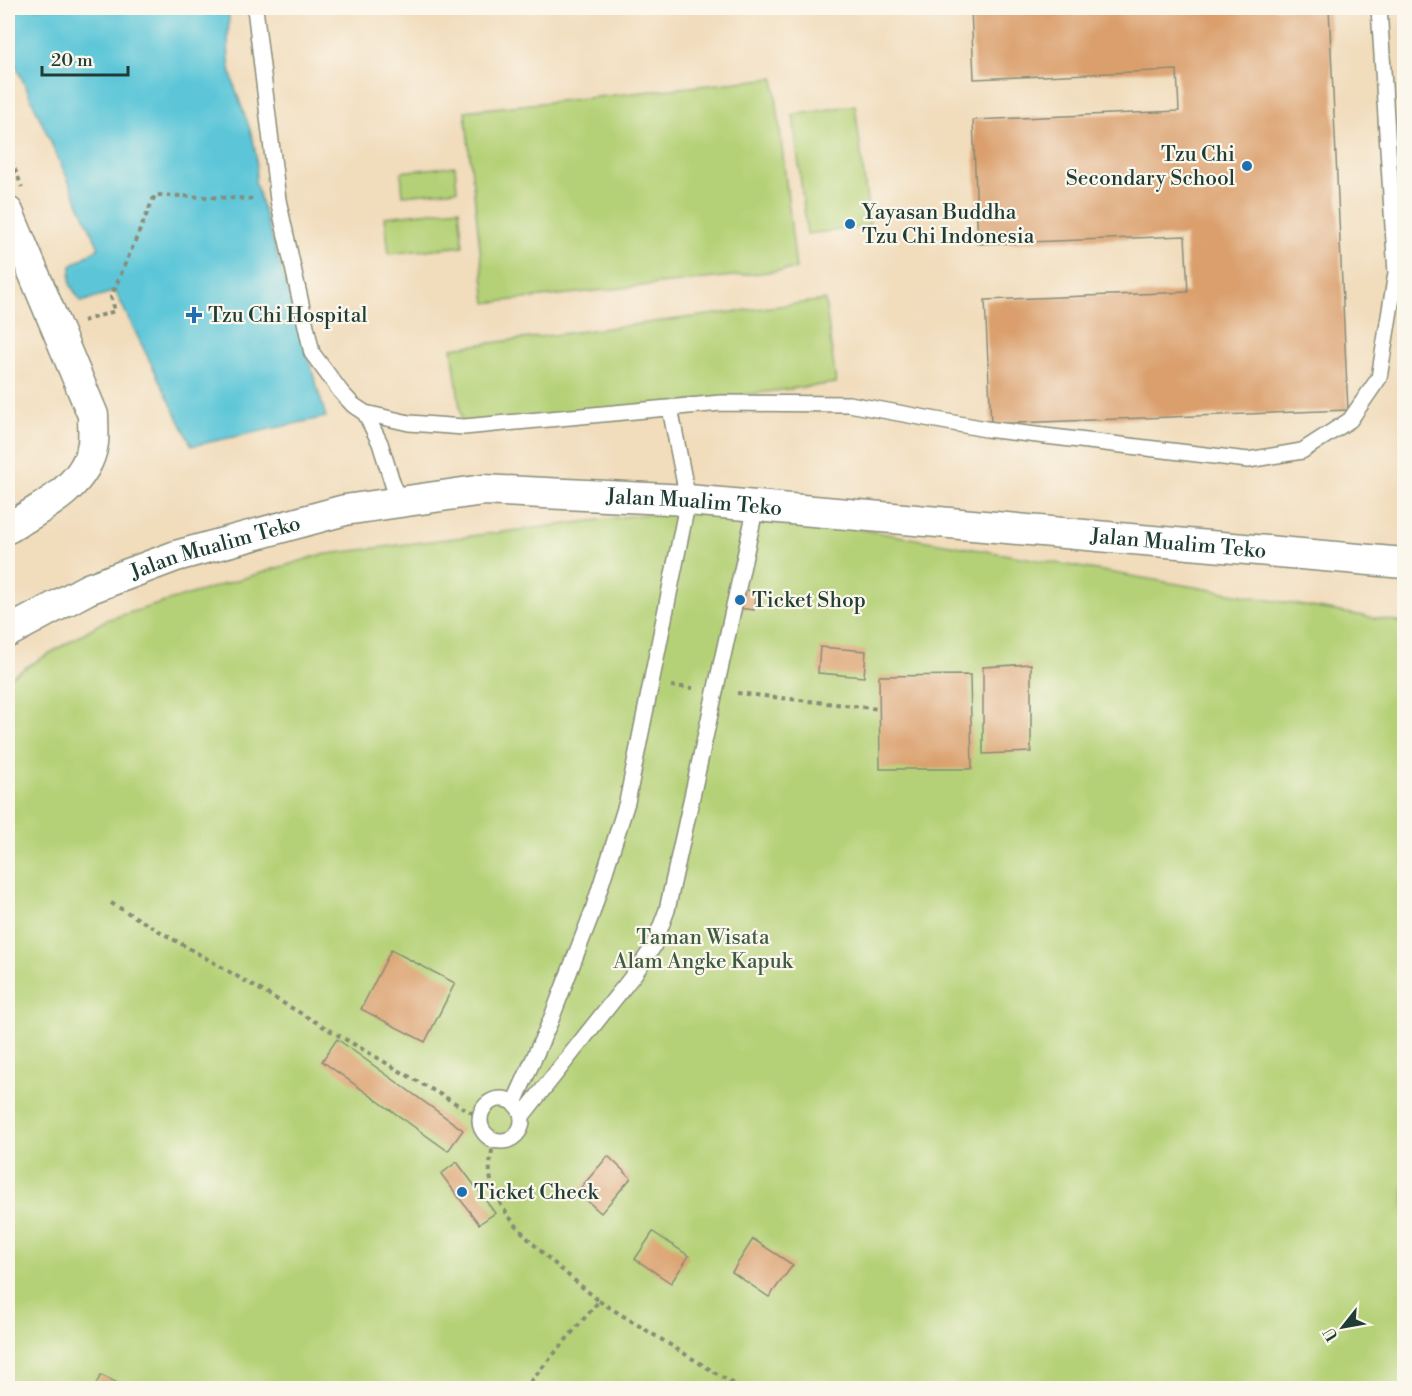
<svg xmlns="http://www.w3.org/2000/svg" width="1412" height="1396" font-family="'Libre Bodoni',serif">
<rect width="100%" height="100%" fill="#fbf7ec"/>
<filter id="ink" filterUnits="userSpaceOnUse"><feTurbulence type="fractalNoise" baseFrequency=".0167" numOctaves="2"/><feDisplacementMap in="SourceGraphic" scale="12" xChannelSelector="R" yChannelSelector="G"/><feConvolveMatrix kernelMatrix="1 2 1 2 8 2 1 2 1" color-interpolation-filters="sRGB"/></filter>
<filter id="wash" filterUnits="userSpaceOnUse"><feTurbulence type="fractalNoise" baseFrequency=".008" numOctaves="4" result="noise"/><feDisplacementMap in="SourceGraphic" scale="24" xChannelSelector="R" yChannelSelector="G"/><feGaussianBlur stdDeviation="1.35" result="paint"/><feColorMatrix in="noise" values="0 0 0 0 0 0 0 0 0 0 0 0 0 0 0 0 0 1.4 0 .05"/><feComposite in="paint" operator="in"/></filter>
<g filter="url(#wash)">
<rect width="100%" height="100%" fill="#f1dcbb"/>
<path fill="#b5d177" stroke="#6a8756" stroke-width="1.5" d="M774,78l22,191 -310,34 -21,-192z
M855,105l15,121 -63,8 -14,-119z
M455,166l2,24 -54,5 -2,-23z
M459,209l4,37 -74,8 -4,-37z
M825,300l11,83 -373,48 -11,-83z
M718,505l686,118v765h-1396v-710l98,-58 214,-65z"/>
<path fill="#5cc6d8" stroke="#3e8286" stroke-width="1.5" d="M8,8h221c0,20 -3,46 2,65 8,37 32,70 24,109l71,235 -134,29 -77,-155 -34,11 -11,-18 1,-18 28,-18 -91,-200z"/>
<g id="blocks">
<path fill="#da9f6c" d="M971,8h358l19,402 -357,14 -6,-124 203,-8 -3,-56 -207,8 -5,-124 206,-9 -2,-41 -203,9z
M741,589l16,3 -3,18 -16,-2z
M820,647l46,4 -2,26 -46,-4z
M1031,664v88l-48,2v-87z
M970,675l2,94h-92l-1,-93z
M391,950l64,33 -30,59 -64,-33z
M337,1039l126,91 -15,21 -126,-90z
M608,1156l23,22 -30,35 -24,-21z
M457,1162l38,51 -16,11 -38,-50z
M653,1232l36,24 -18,27 -36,-24z
M753,1239l40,26 -24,32 -37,-25z
M101,1375l26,13h-33z"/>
</g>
</g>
<g filter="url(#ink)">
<use href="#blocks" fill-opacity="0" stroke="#888c78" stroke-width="1.5"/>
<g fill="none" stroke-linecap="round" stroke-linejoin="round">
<g stroke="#888c78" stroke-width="18">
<path id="service" d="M255,8l23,192 34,153 29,39 12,13 12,8 44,10 55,4 257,-24 128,1 137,25 262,31 54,-9 48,-31 29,-42 17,-105 -17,-265
M365,413l15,30 18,58
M480 1120a21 21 0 1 1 42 0a21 21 0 1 1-42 0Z
M514,1103l36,-81 42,-109 35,-111 61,-302 -18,-92
M522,1116l113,-143 18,-26 14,-37 89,-404"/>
</g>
<g stroke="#888c78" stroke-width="33">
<g id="minor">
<path d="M8,212l85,203c0,9 1,19 0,28 -6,43 -52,65 -85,85"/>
<path id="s1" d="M8,632l80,-43 88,-33 169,-46 138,-20 205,10 716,63"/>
</g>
</g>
<path stroke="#888c78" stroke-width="4" stroke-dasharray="4.5 4.5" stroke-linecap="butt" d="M8,152l14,35
M83,321l32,-10 -4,-14 44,-102 101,4
M671,686l22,2
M737,693l142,16
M111,903l368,214
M494,1141c-2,10 -5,22 -4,32 2,46 77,100 109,128l-74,87
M599,1301l141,87"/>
<use href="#service" stroke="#fff" stroke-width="15"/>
<use href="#minor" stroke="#fff" stroke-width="30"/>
</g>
</g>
<g fill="#1f6fb2" stroke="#fbf7ec" stroke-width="2">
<circle cx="1247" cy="166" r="6"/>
<circle cx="850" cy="224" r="6"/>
<path d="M191 306h6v6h6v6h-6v6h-6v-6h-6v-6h6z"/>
<circle cx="740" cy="600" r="6"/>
<circle cx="462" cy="1192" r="6"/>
</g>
<g text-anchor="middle" stroke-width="4.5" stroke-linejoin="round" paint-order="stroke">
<g font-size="21" fill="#1f3d34" stroke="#fbf7ec" text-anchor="start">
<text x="1235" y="161" text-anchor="end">Tzu Chi<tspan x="1235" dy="24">Secondary School</tspan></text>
<text x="862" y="219">Yayasan Buddha<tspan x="862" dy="24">Tzu Chi Indonesia</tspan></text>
<text x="208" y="322">Tzu Chi Hospital</text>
<text x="752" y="607">Ticket Shop</text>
<text x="474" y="1199">Ticket Check</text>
</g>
<g font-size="21" fill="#1f3d34" stroke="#fbf7ec">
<text dy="7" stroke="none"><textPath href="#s1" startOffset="711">Jalan Mualim Teko</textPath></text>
<text dy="7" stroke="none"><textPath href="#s1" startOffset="1197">Jalan Mualim Teko</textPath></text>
<text dy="7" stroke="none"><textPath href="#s1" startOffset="225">Jalan Mualim Teko</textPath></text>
</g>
<g font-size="21" fill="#3d5b41" stroke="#fbf7ec">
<text x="703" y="944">Taman Wisata<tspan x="703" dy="24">Alam Angke Kapuk</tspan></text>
</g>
</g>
<rect width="1412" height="1396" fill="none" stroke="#fbf7ec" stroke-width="30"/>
<g transform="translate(1343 1327) rotate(239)" stroke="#fbf7ec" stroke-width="4.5" paint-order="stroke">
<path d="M0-4.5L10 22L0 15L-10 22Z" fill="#1f3d34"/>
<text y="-9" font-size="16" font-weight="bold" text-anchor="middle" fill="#1f3d34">U</text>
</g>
<path d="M42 66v9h86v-9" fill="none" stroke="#1f3d34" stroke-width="3"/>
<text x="51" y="66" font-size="18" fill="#1f3d34" stroke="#fbf7ec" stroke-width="4.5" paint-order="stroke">20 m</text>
</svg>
